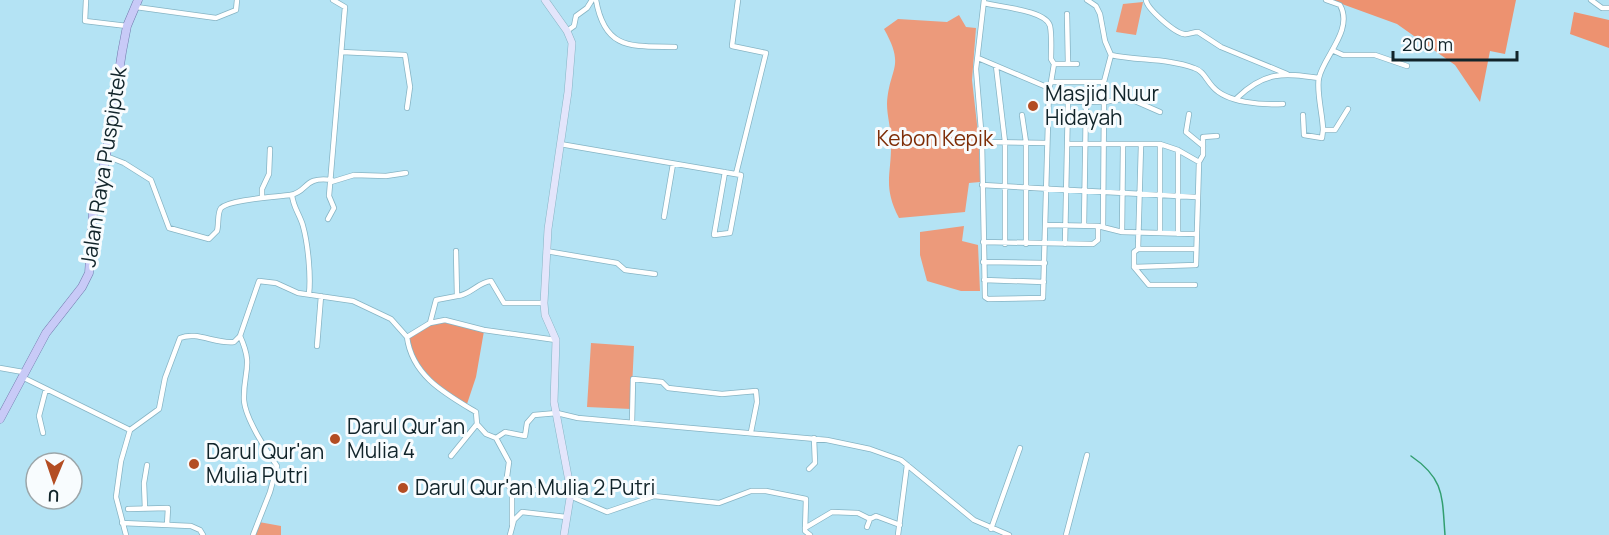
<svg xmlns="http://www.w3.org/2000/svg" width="1609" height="535" font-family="Manrope,sans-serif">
<rect width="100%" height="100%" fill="#b4e3f4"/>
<path fill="#ec9a7b" d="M1143,2l-7,33 -20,-3 7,-28z
M959,15l7,12 10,1 -4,52 7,62 1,40 -11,1 -4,29 -66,6c-17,-33 -7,-44 -8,-77 0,-12 -4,-25 -4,-37 2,-37 19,-36 -3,-75l14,-10 49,3z
M964,226l-2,15 16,4 2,46h-19l-34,-10 -7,-26v-23z
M591,343l43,3 -3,63 -44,-2z
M259,522l22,4v9h-26z"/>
<path fill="#ed9270" d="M1331,0h185l-11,54 -15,-3 -10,51 -25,-37 -58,-41z
M1574,12l35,8v28l-39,-14z
M437,321l47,10 -8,46 -10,30c-30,-18 -52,-30 -59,-66l6,-8z"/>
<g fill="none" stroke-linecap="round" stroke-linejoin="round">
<path stroke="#319e6f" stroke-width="1.5" d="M1411,456c34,23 31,41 34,79"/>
<g stroke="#86b4c4" stroke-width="6">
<path id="street" d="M86,0l-1,21 42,5
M596,0c9,51 36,46 79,47
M984,0l-8,69 6,73 3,155 3,2 55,-1 6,-210 2,-6h51
M1087,0l9,6 4,8 5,27 6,14 -12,46
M1146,0c1,9 29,33 38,34 4,1 9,-2 14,-2l23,15 66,27
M1326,0l14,5c14,25 -17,52 -21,73 -3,13 4,38 4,52h12l13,-21
M1591,0l11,8h7
M984,3c15,4 62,7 66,23 2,10 1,23 1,33l3,5h23
M136,7l80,11 20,-8 1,-10
M1067,14l1,50
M567,31l7,-5 2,-10 11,-8 5,-8
M1334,51l9,4h32l32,11
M342,52l63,3 5,32 -3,21
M1111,55c27,6 56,3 83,13 10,3 12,12 19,19 14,16 49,18 70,17
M978,58l71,30
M996,66l9,76v102
M1051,82l3,-18
M1237,98c28,-27 46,-25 82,-20
M1048,101l56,1 -1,125
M1104,102l24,-4 32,14
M1189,114l-3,18 17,14
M1022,115l4,27v102
M1303,115l1,20 18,3 1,-8
M982,142l65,1
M560,144l181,31 -11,58 -16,2 11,-63
M1068,144h92l18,6 21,12
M1141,145l-3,104h58
M106,156l18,7 27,17 18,48 40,11 8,-8c2,-6 0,-18 4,-23 9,-9 56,-11 69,-13 19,-3 12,-19 42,-15
M736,174l30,-121 -34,-7 6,-46
M331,182l23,-7 32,1 20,-3
M982,185l214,12
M292,195c1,12 8,20 11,31 5,18 8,50 6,68
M262,198v-9l7,-15 1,-25
M664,217l9,-53
M328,219l6,-11 -5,-12 16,-189 -12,-7
M1045,225l53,1 24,6 75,2
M1084,225l2,-124
M1122,232l1,-87
M1160,233v-89
M1178,234v-84
M983,242l110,2 5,-4v-14
M1065,244l3,-143
M1138,249l-4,3v15l62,-2 3,-103 4,-7v-18l14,-1
M456,251l1,45c14,-1 21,-14 34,-15l13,22h40
M546,251l71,12 8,7 30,4
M983,262l62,1
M1134,267l15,18h46
M984,280l60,2
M430,323l6,-23 21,-4
M240,336c14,31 3,35 4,64 1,18 23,52 33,66l-7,26 -17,43
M407,337c5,39 39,57 69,75l1,12 9,10 10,4 13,24 -3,22 6,5 59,3
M317,346l4,-50
M0,368l23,4
M22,377l108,53
M632,423l1,-44 29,3 6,6 54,6 34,-3 1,11 -6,30
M43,433l-4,-17 7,-27
M496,438l9,-6 20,4 2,-13 7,-8 23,-2 21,5 249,22 43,9 31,11 73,60 35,15
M451,456l26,-32
M809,469l6,-6 -1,-25
M512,489v36
M570,496l37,16 47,-16 65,7 32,-12h15l40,8 -1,32 5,4
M128,509l40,-1 -1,17
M145,509l-1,-26 3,-18
M122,523l69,3 9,4 3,5
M867,527l3,-8 6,-3 24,9
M805,528l27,-16 26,1 12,6
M991,529l29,-81
M126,535l-10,-38 5,-36 9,-31 29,-21 6,-31 15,-40c17,-7 35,6 54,4l6,-6 19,-55 17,2 22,10 55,8 38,18 16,18 23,-14 15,-3 39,10 72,10
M510,535l4,-15 8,-8 44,5
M898,535l9,-70
M1066,535l21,-80"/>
</g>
<g stroke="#86b4c4" stroke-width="8">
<path id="secondary" d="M545,0l22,31 5,12 -4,49 -20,137 -4,74 1,12 11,25 -2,62 17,90 -7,43"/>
</g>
<g stroke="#7079ab" stroke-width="9">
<path id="primary" d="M0,419l46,-86 36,-46 7,-14 4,-60 13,-57 16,-104 5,-26 11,-26"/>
</g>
<use href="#street" stroke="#fff" stroke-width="4.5"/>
<use href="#secondary" stroke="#e3e5fb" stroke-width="7"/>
<use href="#primary" stroke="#c8caf7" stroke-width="8"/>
</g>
<g fill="#b34d23" stroke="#f8fcfe" stroke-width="2">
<circle cx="1033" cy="106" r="6"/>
<circle cx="335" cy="439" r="6"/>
<circle cx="194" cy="464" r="6"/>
<circle cx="403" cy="488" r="6"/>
</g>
<g text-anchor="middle" stroke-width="6" stroke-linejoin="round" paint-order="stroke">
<g font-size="21" fill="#11242a" stroke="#f8fcfe" text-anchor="start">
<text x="1045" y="101">Masjid Nuur<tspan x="1045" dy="24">Hidayah</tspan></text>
<text x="347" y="434">Darul Qur'an<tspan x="347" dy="24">Mulia 4</tspan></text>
<text x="206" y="459">Darul Qur'an<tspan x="206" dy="24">Mulia Putri</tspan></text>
<text x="415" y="495">Darul Qur'an Mulia 2 Putri</text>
</g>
<g font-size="21" fill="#7e2e08" stroke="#f8fcfe">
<text x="935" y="146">Kebon Kepik</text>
</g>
<g font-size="21" fill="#11242a" stroke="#f8fcfe">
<text transform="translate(104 167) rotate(-81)" y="7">Jalan Raya Puspiptek</text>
</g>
</g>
<g transform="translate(54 481) rotate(182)"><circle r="28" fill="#f8fcfe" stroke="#9ca6a9" stroke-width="1.5"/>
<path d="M0-4.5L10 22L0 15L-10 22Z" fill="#b34d23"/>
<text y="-9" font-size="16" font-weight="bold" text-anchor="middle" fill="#11242a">U</text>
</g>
<path d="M1393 51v9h124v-9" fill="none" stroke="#11242a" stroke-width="3"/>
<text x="1402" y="51" font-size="18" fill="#11242a" stroke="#f8fcfe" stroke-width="4.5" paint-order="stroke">200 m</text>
</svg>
